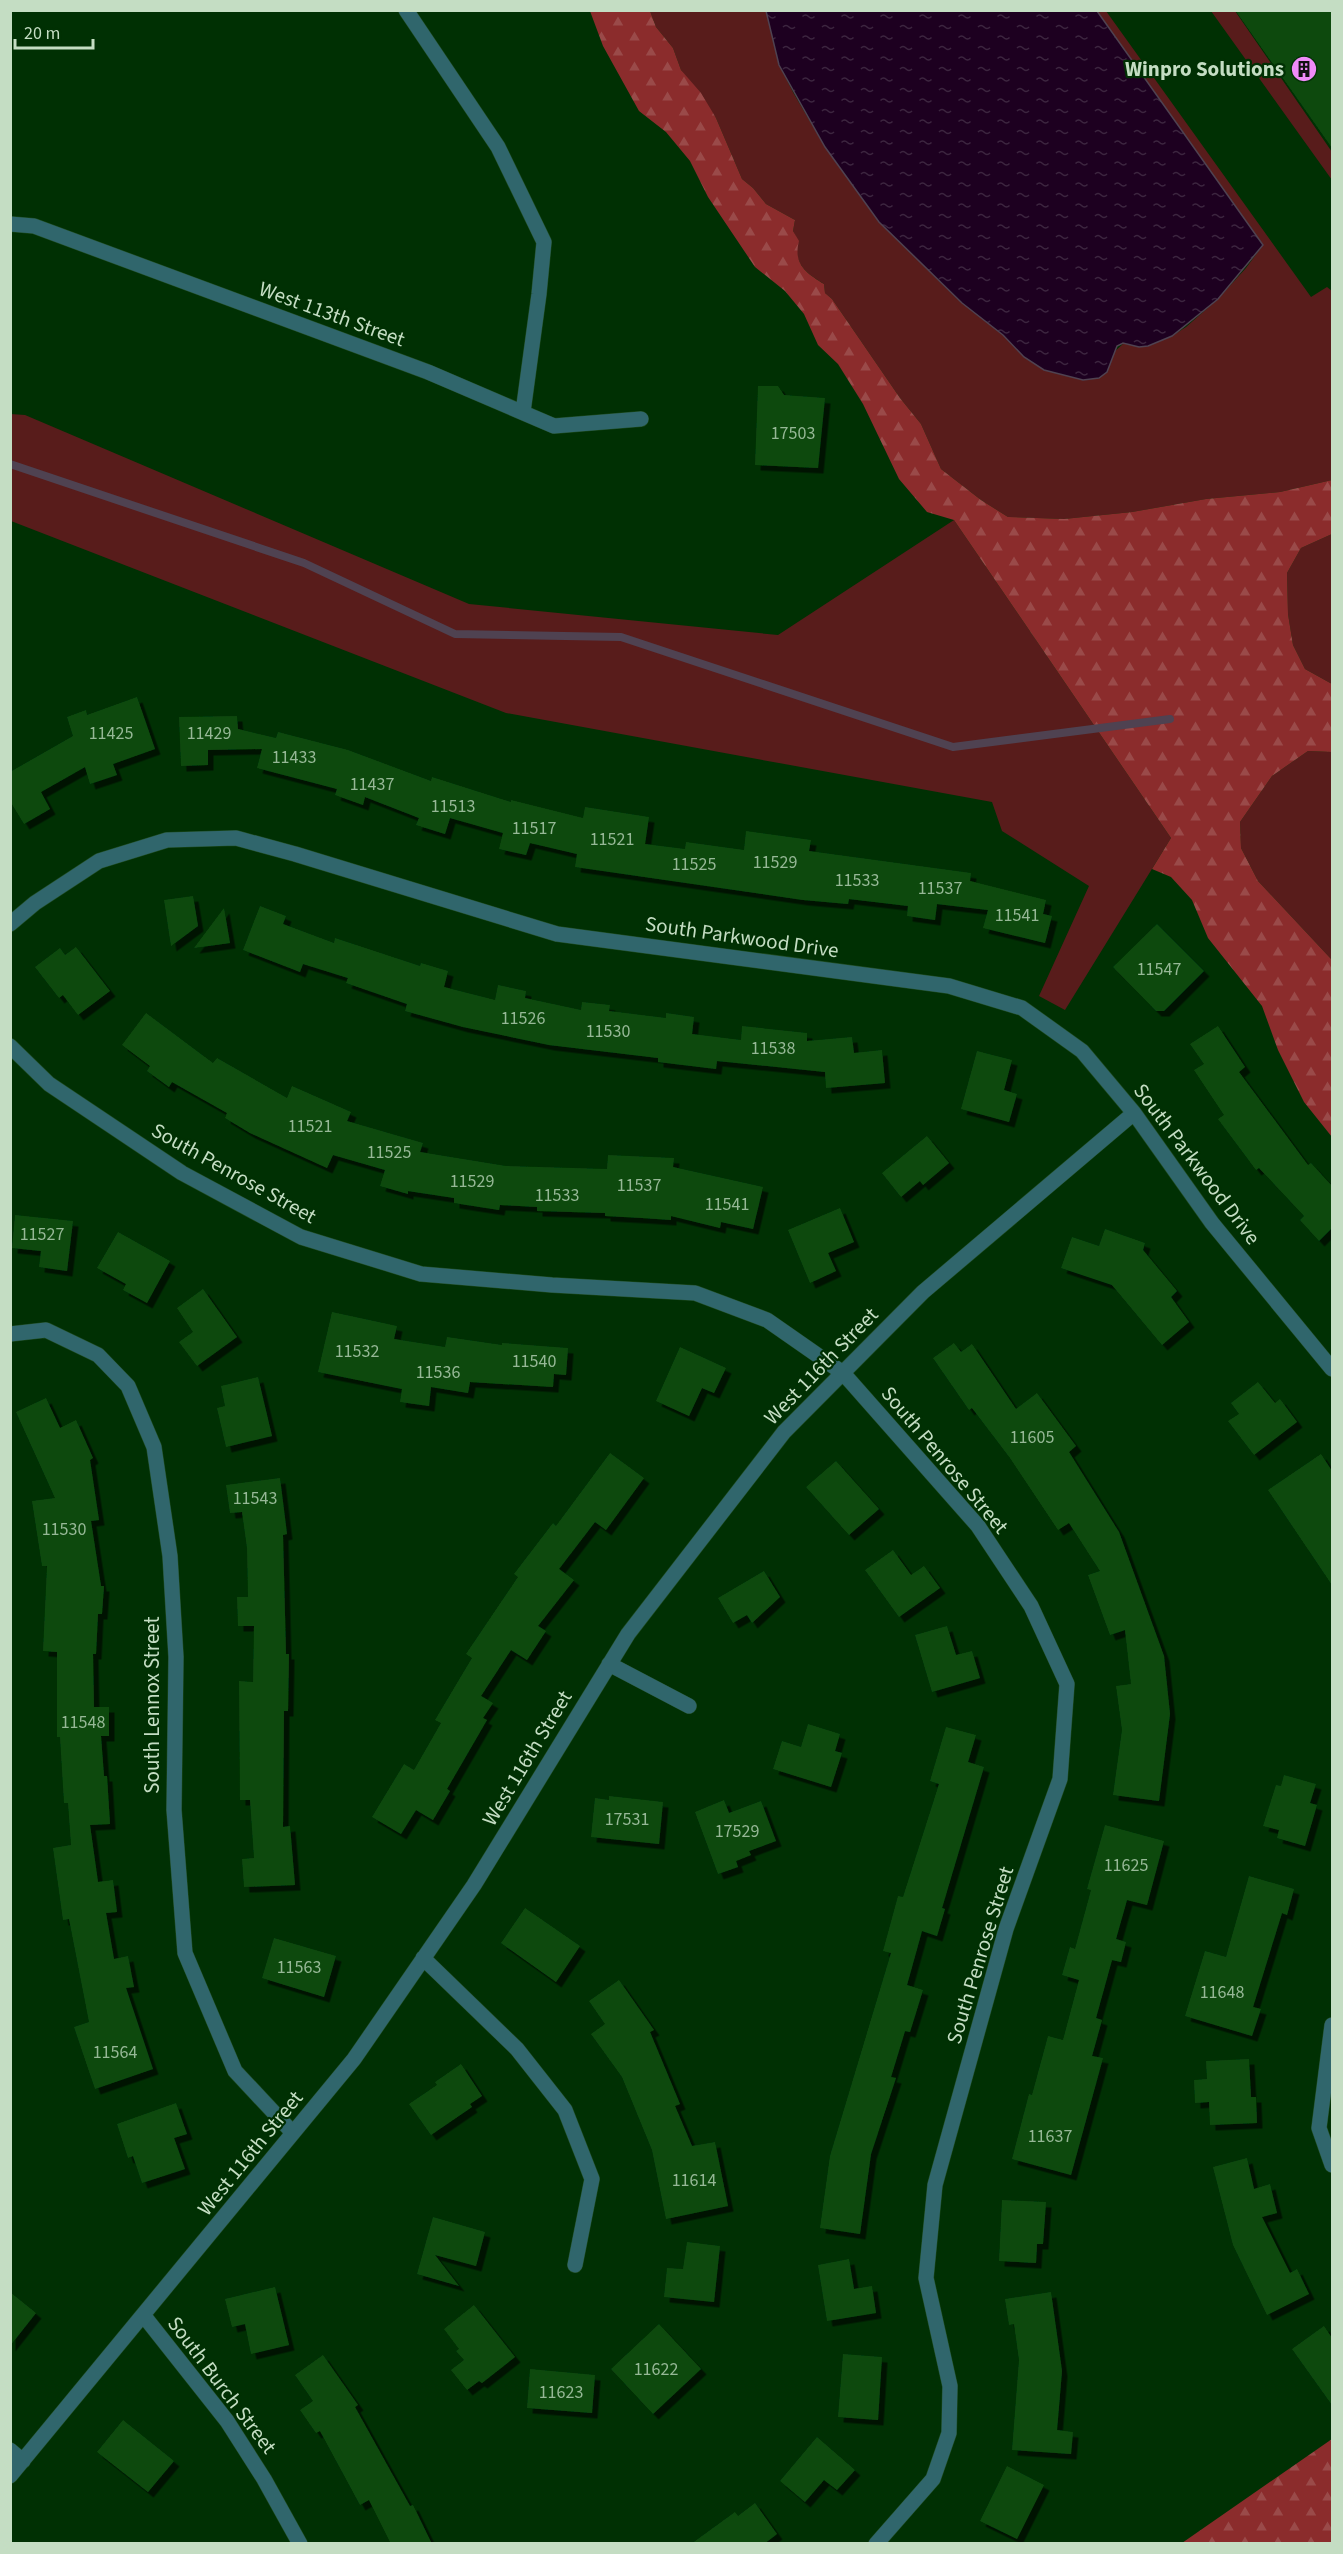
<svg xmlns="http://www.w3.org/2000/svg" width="1343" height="2554" font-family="'Source Sans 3',sans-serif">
<defs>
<pattern id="forest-firs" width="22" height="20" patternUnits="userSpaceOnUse" patternTransform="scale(1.5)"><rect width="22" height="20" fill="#8b2c2c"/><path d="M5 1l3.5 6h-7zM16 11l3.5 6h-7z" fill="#9a4a49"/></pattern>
<pattern id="water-ripples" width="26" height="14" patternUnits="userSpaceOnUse" patternTransform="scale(1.5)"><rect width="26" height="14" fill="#1d0020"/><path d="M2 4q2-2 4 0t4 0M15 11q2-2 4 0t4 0" fill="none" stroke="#3c253f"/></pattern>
<filter id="shadow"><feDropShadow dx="5.5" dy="5.5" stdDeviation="0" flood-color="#0009"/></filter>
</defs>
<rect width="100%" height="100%" fill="#003003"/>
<path fill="#581c1b" d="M650,11h116l13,54 15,29 31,53 54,75 83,81 41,32 21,22 59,23 41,-37 15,4 33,-11 14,-9 32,-28 28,-31 17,-23 -166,-234h9l205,286 16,-10 5,4v189l-52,12 -74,7 -74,13 -68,7 -56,-2 -27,-17 -40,-31 -20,-45 -21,-26 -68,-99 -7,-6 -1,-9c-18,-11 -31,-20 -26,-43l-5,-10 2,-11 -29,-16 -13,-16 -11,-9 -26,-61 -35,-48 -8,-22 -17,-21z
M1211,11h24l97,141v28z
M10,414l15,1 444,189 309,31 176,-115 217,318 -106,172 -26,-14 50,-110 -87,-55 -10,-29 -486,-89 -495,-192z
M1332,534v150l-27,-15 -12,-24 -5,-31 -1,-41 14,-25z
M1308,751l24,1v208l-74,-79 -17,-33 -1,-26 32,-46z"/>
<path fill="url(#forest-firs)" d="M590,11h60l6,16 17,21 8,22 20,23 15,25 26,61 11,9 13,16 29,16 -2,11 6,10c-6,23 7,32 25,43l1,9 7,6 68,99 21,26 20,45 40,31 27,17 56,2 68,-7 74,-13 74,-7 52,-12v54l-31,14 -14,25 1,41 5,31 12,24 27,15v68l-24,-1 -36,25 -32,46 1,26 17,33 74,79v177l-28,-35 -26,-52 -16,-44 -54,-68 -16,-38 -21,-23 -19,-8 19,-31 -217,-318 -27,-8 -28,-33 -36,-75 -25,-40 -20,-19 -14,-31 -19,-23 -30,-24 -47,-70 -18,-36 -24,-29 -27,-21 -36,-65z
M1332,2439v104h-150z"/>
<path fill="url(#water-ripples)" stroke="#4f4251" stroke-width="1.5" d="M766,11h331l166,234 -45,54 -46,37 -24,10 -9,1 -16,-4 -6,3 -10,26 -8,6 -16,2 -39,-10 -20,-13 -21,-22 -41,-32 -83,-81 -54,-75 -46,-82z"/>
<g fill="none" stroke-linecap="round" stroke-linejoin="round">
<path stroke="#4f4251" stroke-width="8" d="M10,464l294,99 151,71 166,3 332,110 217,-28"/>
</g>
<path fill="#0c4811" filter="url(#shadow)" d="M1235,10h97v138z
M758,386h20l6,9 41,3 -7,70 -63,-3z
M137,697l18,52 -42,15 4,11 -27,9 -5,-17 -44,25 9,17 -26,15 -14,-23v-29l63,-36 -6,-19 19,-7 1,5z
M237,716l1,13 38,9 2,-6 70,18 83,31 1,-4 79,25v-2l72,18 2,-11 64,10 -4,27 40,5 1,-7 58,8 2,-19 65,9 -2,11 162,22 -1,8 76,19 -3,14 9,2 -7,27 -62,-15 5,-18 -51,-6 -2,16 -28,-4 1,-10 -59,-7 -1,5 -45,-4 -228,-33 2,-13 -47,-11 -4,12 -27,-6 4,-16 -53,-15 -5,16 -29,-9 3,-7 -54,-21 -2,8 -28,-10 2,-6 -80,-21 5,-19 -54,1v15l-27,1 -2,-49z
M193,896l5,30 -27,20 -7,-46z
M260,906l26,10 -3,8 51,19 1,-5 85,28 1,-3 27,8 -4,16 51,13 3,-15 28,6 -1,7 56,12 1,-8 28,3 -1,6 57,7v-5l28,4 -2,17 49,6 1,-14 65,7v8l45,-4 2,16 28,-3 3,33 -59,5 -1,-16 -108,-11 -1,8 -58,-7v-4l-109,-13 -86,-18 -58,-16 2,-7 -61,-21 2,-5 -45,-14 -3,8 -57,-22z
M224,908l6,35 -36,5z
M1157,924l47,47 -40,40h-8l-43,-44z
M76,947l34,44 -32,24 -15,-20 -4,3 -24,-31 25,-19 5,7z
M146,1013l67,50 4,-5 70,40 5,-12 59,26 -4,9 76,22 -3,9 86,14 101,3 1,-14 66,3 -1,9 90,20 -10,42 -32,-7 -1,6 -49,-12v4l-29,-2 -37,-2v-3l-68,-2v-4l-37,-2 -1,5 -45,-7v-5l-46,-7v3l-28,-8 5,-16 -52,-15 -6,13 -77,-35 -25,-15 2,-5 -55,-31 -3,5 -22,-16 3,-5 -28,-21z
M1218,1026l27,41 -6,5 69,93 3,-2 21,23v42l-13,13 -19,-21 4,-4 -45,-48 -3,2 -38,-51 6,-4 -30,-45 10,-6 -14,-20z
M977,1051l35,9 -8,30 13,4 -8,28 -48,-13z
M927,1136l22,27 -26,22 -3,-4 -19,16 -19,-24z
M840,1208l14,34 -26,11 8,18 -26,12 -22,-53z
M15,1215l58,6 -6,50 -28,-4 2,-16 -29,-3z
M1105,1229l40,14 -2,7 34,41 -6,6 18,25 -27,23 -50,-60 -51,-17 11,-31 27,9z
M118,1232l52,29 -23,42 -24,-13 3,-6 -29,-16z
M203,1289l34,48 -40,29 -18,-24 14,-10 -16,-24z
M332,1312l65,14 -3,13 51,8 2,-10 55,8v-2l66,5 -2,27 -12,-1 -1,13 -83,-5 -2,11 -37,-6 -2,19 -29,-4 2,-13 -84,-17z
M954,1343l7,9 11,-8 44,65 21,-16 39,53 -7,6 50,80 45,124 6,58 -11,87 -46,-6 9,-65 -6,-44 15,-2 -6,-54 -15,5 -22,-60 12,-4 -31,-48 -11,7 -48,-72 -38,-50 -3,2 -36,-52z
M680,1347l46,21 -12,25 -12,-5 -13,28 -33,-15z
M258,1377l14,59 -46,11 -9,-39 8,-2 -4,-20z
M1258,1382l17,21 5,-4 17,23 -43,33 -26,-34 11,-7 -8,-11z
M46,1398l14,30 16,-8 17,38 -3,2 9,60 -8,1 10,65h3l-2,28h-4l-2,40h-3l1,53h15v29h-8l3,40h3l3,48 -20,1 8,57 15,-2 4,32 -11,1 8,46 14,-3 6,31 -8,1 27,81 -58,20 -21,-62 15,-5 -20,-103 -6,1 -10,-72 18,-3 -3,-42h-4l-4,-66h-3v-85l-14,-1 4,-85h-5l-10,-65 23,-3 -39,-86z
M610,1453l34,25 -38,52 -11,-8 -36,47 15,11 -36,46 8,5 -19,29 -16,-10 -30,46 12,7 -10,15 4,2 -40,69 3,2 -17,29 -17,-10 -15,24 -29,-17 32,-53 10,6 27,-47 -6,-3 37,-62 -6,-4 52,-77 -4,-3 39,-51 3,3z
M1321,1454l11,17v114l-64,-95z
M836,1461l43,48 -30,26 -43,-48z
M280,1478l7,56 -4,1 3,119h3l-1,57h-4l-1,116 7,-1 5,59 -51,2 -2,-28 12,-1 -4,-58h-10l-1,-119 14,1 1,-56h-16l-1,-29h11l-1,-49 -5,-36 -12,1 -4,-28z
M893,1550l18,25 13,-9 16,22 -41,29 -34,-47z
M764,1571l16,26 -28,26 -5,-8 -14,8 -15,-25z
M947,1626l9,29 16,-4 8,27 -48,14 -17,-57z
M808,1724l32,10 -5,17 7,2 -11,34 -58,-18 9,-28 19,6z
M946,1727l30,8 -8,27 16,5 -42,141 3,1 -8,27 -15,-5 -15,54 16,5 -13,42 -5,-1 -14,46 5,1 -25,76 -11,80 -40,-6 10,-72 61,-203 -8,-2 15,-55 5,1 36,-113 -9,-3z
M1284,1775l32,9 -6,19 7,2 -12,41 -28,-8 2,-8 -16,-4 13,-41 5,1z
M609,1796l54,6 -4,42 -68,-7 4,-39 14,2z
M724,1800l5,13 32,-12 15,40 -27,10 2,4 -15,6 2,6 -20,7 -23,-62z
M1105,1825l59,16 -17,64 -20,-5 -11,39 10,3 -5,20 -9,-2 -16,58 6,2 -10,36 11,2 -32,117 -59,-16 17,-65 3,1 16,-59 15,4 16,-60 -17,-5 8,-28 5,2 16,-59 -4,-1z
M1249,1876l45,13 -7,26 -5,-2 -29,94 8,2 -9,27 -67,-20 20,-65 21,6z
M525,1908l55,38 -24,36 -55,-39z
M274,1938l62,18 -12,41 -62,-19z
M619,1980l35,50 -4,2 30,72 -5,2 17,40 23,-4 13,64 -62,13 -14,-69 -30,-73 -31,-43 14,-10 -16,-23z
M1249,2059l2,38h5l1,26 -47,2 -1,-23 -14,1 -1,-23 13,-1 -1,-18z
M461,2064l21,32 -12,8 2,3 -41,28 -22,-31 28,-19 -2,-3z
M176,2103l11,31 -13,4 11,31 -43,14 -9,-27 -5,2 -11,-34z
M1247,2158l7,31 16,-5 7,29 -15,4 28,56 7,-4 12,25 -42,21 -34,-70 -20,-78z
M1002,2200l44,2 -3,42h-6l-1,19 -37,-2z
M433,2217l52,15 -9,34 -41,-11 24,31 -42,-12z
M687,2242l33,4 -6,56 -50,-5 3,-29 16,1z
M849,2259l5,30 18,-3 4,27 -49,8 -9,-56z
M275,2287l14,58 -38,9 -6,-30 -13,3 -7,-28z
M10,2292l26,21 -26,33z
M1051,2292l11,79 -5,59 16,2 -2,22 -59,-4 7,-90 -5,-36 -5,1 -4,-26z
M474,2305l41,52 -33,26 -3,-2 -12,9 -16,-20 13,-10 -8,-9 3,-2 -15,-20z
M659,2324l42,45 -48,45 -42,-45z
M1324,2326l8,12v67l-40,-56z
M843,2354l39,3 -4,63 -40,-3z
M323,2355l35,50 -3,2 55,99 3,-1 19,39h-41l-22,-44 -9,5 -40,-74 -4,2 -16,-23 13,-9 -18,-26z
M530,2369l65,6 -3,38 -65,-5z
M123,2420l51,41 -26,31 -51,-40z
M817,2437l38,33 -18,20 -13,-10 -19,22 -25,-21z
M1007,2466l37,19 -27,54 -37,-18z
M755,2503l22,31 -13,10h-73l44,-32 3,4z"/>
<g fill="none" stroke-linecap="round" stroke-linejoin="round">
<g stroke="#1f4c22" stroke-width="16">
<path id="minor" d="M406,10l92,137 46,95 -5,52 -16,118
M10,224l24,2 394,146 126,54 87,-7
M10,924l25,-21 64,-42 68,-21 69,-2 59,16 262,80 392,52 73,22 60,43 52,62 78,110 120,146
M10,1046l39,38 133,89 119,64 120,37 131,11 143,8 72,27 76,53 135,153 53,80 36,78 -7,95 -54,150 -71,256 -9,93 24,108 -1,47 -16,46 -57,65
M10,1334l36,-4 52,25 30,31 26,61 16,109 6,101 -2,153 11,143 50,118 58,62
M609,1664l80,42
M423,1958l94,91 48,61 27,69 -17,86
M1332,2025l-13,103 13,37
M144,2316l83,105 37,58 36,65
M10,2450l13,11
M10,2476l344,-417 120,-174 154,-251 156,-202 139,-140 211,-179"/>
</g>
<use href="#minor" stroke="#30666c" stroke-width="15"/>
</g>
<defs>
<g id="building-disc" transform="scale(1.35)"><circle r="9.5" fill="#ef8bf7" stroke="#003003"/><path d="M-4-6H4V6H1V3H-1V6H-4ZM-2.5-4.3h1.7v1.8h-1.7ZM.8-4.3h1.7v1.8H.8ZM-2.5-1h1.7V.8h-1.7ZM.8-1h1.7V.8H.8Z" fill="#111"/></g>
</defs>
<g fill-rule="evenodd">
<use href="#building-disc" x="1304" y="69"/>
</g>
<g text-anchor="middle" stroke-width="4.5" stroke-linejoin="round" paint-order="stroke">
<g font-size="18" fill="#96b896">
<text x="793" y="439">17503</text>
<text x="111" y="739">11425</text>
<text x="209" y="739">11429</text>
<text x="294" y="763">11433</text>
<text x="372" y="790">11437</text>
<text x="453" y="812">11513</text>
<text x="534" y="834">11517</text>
<text x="612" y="845">11521</text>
<text x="775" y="868">11529</text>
<text x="694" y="870">11525</text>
<text x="857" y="886">11533</text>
<text x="940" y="894">11537</text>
<text x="1017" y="921">11541</text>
<text x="1159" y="975">11547</text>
<text x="523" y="1024">11526</text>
<text x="608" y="1037">11530</text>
<text x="773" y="1054">11538</text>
<text x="310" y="1132">11521</text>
<text x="389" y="1158">11525</text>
<text x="472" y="1187">11529</text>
<text x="639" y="1191">11537</text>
<text x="557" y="1201">11533</text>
<text x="727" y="1210">11541</text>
<text x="42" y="1240">11527</text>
<text x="357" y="1357">11532</text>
<text x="534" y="1367">11540</text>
<text x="438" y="1378">11536</text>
<text x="1032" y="1443">11605</text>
<text x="255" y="1504">11543</text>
<text x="64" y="1535">11530</text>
<text x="83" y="1728">11548</text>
<text x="627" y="1825">17531</text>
<text x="737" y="1837">17529</text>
<text x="1126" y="1871">11625</text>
<text x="299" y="1973">11563</text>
<text x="1222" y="1998">11648</text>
<text x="115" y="2058">11564</text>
<text x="1050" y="2142">11637</text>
<text x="694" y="2186">11614</text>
<text x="656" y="2375">11622</text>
<text x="561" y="2398">11623</text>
</g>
<g font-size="21" font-weight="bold" fill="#c4ddc3" stroke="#003003" text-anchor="end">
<text x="1284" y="76">Winpro Solutions</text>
</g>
<g font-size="21" fill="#c4ddc3" stroke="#003003">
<text transform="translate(332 314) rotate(20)" y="7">West 113th Street</text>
<text transform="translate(742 937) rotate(8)" y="7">South Parkwood Drive</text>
<text transform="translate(1197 1164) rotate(53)" y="7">South Parkwood Drive</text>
<text transform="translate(234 1173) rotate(29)" y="7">South Penrose Street</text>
<text transform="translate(821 1366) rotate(-46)" y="7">West 116th Street</text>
<text transform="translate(945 1460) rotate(50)" y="7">South Penrose Street</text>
<text transform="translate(152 1705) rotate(-90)" y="7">South Lennox Street</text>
<text transform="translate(527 1758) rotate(-59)" y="7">West 116th Street</text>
<text transform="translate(980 1955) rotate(-73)" y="7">South Penrose Street</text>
<text transform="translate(250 2153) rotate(-51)" y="7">West 116th Street</text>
<text transform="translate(222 2385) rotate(53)" y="7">South Burch Street</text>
</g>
</g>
<rect width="1343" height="2554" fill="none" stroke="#c4ddc3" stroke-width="24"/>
<path d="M15 39v9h78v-9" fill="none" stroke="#c4ddc3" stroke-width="3"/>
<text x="24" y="39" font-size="18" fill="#c4ddc3" stroke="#003003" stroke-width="4.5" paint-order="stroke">20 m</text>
</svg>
